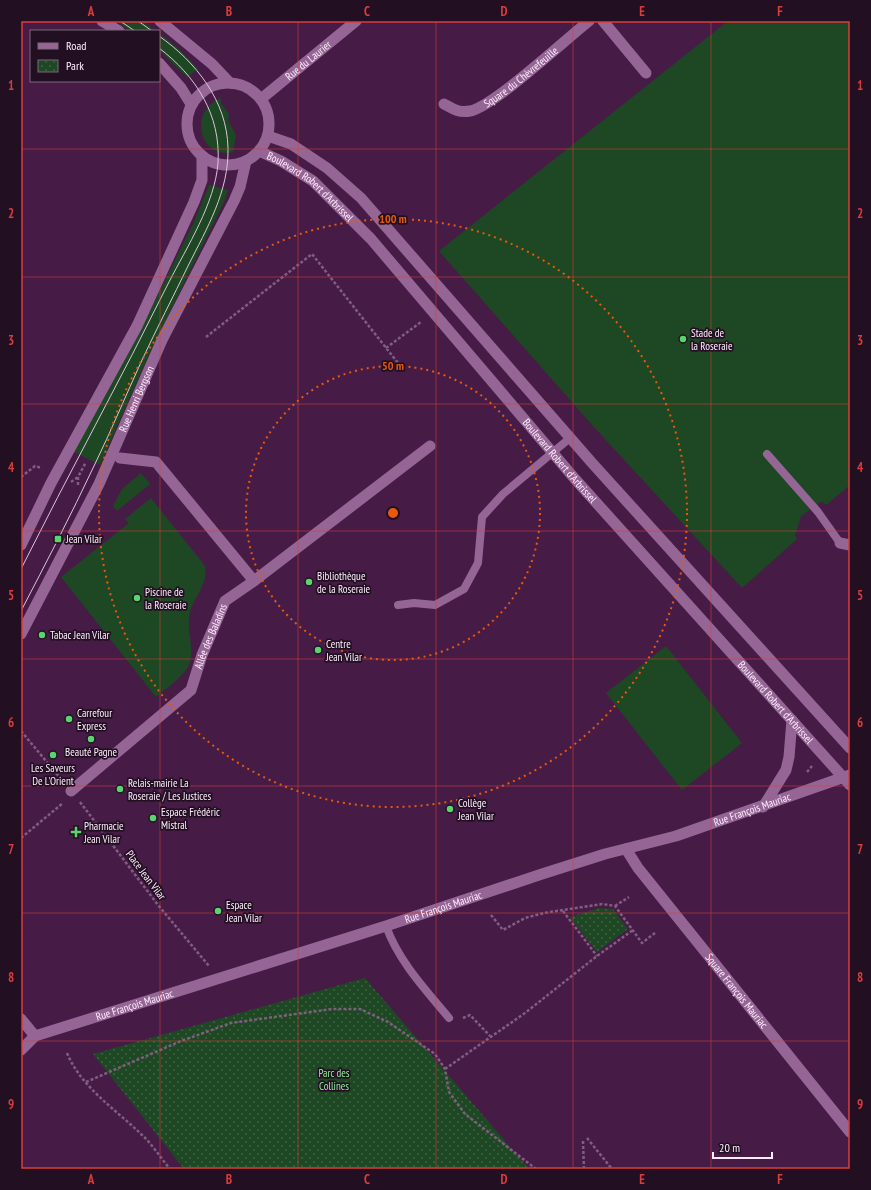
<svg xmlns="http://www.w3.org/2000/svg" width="871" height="1190" font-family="'PT Sans Narrow',sans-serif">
<defs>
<pattern id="park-dots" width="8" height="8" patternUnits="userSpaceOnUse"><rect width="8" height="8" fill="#1d4823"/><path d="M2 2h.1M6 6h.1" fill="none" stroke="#3f6344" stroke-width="1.8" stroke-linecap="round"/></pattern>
</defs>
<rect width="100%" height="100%" fill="#461c47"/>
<path fill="#1d4823" d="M116,21h26l14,10h-25z
M728,21h122v464l-24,20 -4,-4 -21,15 -6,20 2,3 -55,49 -149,-162 -154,-175z
M159,33l20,16 19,20 -11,8 -28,-27z
M221,98v5l8,11 -1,6 8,15 -3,17c-33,8 -46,-41 -12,-54z
M209,185l19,5 -4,12 -72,146 -52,117 -26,-13 57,-104 62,-124z
M141,473l9,11 -33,27 -4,-5 9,-17z
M151,498l54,68c4,20 -14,32 -16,52 -2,16 7,34 -1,49 -7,12 -22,21 -32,30l-95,-120 68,-54 -4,-4z
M666,646l76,97 -60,47 -76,-97z"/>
<path fill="url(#park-dots)" d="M599,908l14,1 15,20 -31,23 -27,-35z
M365,978l164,191h-345l-91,-115z"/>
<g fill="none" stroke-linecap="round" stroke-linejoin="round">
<path stroke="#805e80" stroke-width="2.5" stroke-dasharray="3 2" stroke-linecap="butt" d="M206,337l106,-83 86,109
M386,348l35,-26
M21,477l14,-11 7,2
M71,482l7,-5
M78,485v-8l8,-15
M21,587v5
M21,731l40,48
M807,772l5,-6
M80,802l78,103 51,61
M21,838l42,-35
M615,906l14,-9
M563,911l34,45
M491,915l12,15 22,-12 19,-5 58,-9 13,2 27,37 13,-10
M463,1018l7,-3 20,21
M67,1053c14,34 48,56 74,81 11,10 19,23 29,35
M445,1069l80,-56 72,-57 36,-26
M86,1082l95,-41 50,-18 101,-14h28l28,13 47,32 10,15 4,23 16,22 71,55
M587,1138l25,31
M583,1141l1,28"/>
<path stroke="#956695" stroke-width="8" d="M767,454l51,58 22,31
M398,605l16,-2 21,2 29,-16 14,-26 4,-46 21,-23 67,-56
M386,926c13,36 39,63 63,92"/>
<g stroke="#956695" stroke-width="11">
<path d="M254,581l176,-135"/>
<path id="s1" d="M71,791l120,-101 11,-35 23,-54 29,-20 -98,-119 -36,-4"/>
</g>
<g stroke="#956695" stroke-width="11">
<path d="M603,21l43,52"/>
<path id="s2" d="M261,99l95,-78"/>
<path id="s3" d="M444,104c9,5 15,9 26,7 23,-4 96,-72 119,-90"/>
<path d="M840,543l10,2"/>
<path d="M21,545l30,-62 86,-157 57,-124 8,-22v-24"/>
<path id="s4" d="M21,634l78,-150 63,-144 72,-139 6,-14 6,-26"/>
<path d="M763,807l23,-37 3,-13 3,-37"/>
<path id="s5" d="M626,849l12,19 212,264"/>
<path d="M21,1019l14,17"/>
<path id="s6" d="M21,1050l14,-14 351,-110 156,-52 63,-20 71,-18 174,-61"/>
</g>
<g stroke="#956695" stroke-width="11">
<path d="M102,21l17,10"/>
<path d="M160,21l52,43 18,19"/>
<path d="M159,63l22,25 10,16"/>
<circle cx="228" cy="124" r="41"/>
<path d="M268,136l23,8 36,24 34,30 232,266 257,284"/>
<path id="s7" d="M259,151l22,10 32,20 58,58 204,240 275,306"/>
</g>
<path stroke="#dbc5db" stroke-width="1" d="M120,21l15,10
M138,21l14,10
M21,569c48,-96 100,-190 148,-287 18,-35 46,-79 49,-119 3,-48 -22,-87 -59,-115
M21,611c25,-48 50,-96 73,-145 17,-35 32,-71 48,-106 15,-32 31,-63 46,-94 19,-38 41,-75 40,-118 -1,-47 -32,-86 -69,-112"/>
</g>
<path fill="none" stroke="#da3c3d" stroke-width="1" stroke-opacity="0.55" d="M160,21v1148M298,21v1148M436,21v1148M573,21v1148M711,21v1148M21,149h829M21,277h829M21,404h829M21,531h829M21,659h829M21,786h829M21,913h829M21,1041h829"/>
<g fill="none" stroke="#e8590c" stroke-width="2" stroke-dasharray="2 4">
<circle cx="393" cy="513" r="147"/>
<circle cx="393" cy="513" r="294"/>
</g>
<g fill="#5ad56e" stroke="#221022" stroke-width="1.5">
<circle cx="683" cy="339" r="4"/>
<rect x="54" y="535" width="8" height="8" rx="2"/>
<circle cx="309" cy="582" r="4"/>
<circle cx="137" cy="598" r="4"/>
<circle cx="42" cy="635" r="4"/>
<circle cx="318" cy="650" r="4"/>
<circle cx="69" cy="719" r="4"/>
<circle cx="91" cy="739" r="4"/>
<circle cx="53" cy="755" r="4"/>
<circle cx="120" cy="789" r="4"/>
<circle cx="450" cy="809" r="4"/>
<circle cx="153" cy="818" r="4"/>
<path d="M74 826h4v4h4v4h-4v4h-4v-4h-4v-4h4z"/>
<circle cx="218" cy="911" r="4"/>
</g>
<g text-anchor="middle" stroke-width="3.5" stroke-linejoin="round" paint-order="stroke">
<g font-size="11" fill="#ffeefe" stroke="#221022">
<text dy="4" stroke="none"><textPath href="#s2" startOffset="61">Rue du Laurier</textPath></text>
<text dy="4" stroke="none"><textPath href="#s3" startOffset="89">Square du Chèvrefeuille</textPath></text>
<text dy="4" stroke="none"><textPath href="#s7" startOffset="63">Boulevard Robert d'Arbrissel</textPath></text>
<text dy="4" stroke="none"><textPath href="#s4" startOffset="262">Rue Henri Bergson</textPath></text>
<text dy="4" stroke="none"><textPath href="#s7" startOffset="435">Boulevard Robert d'Arbrissel</textPath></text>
<text dy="4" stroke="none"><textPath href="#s1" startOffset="214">Allée des Baladins</textPath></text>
<text dy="4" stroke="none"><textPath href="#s7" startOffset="759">Boulevard Robert d'Arbrissel</textPath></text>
<text dy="4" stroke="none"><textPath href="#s6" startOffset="772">Rue François Mauriac</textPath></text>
<text transform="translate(146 875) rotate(53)" y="4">Place Jean Vilar</text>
<text dy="4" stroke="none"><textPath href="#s6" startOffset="448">Rue François Mauriac</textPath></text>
<text dy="4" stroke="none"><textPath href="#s5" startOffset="180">Square François Mauriac</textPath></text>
<text dy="4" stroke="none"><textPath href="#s6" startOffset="124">Rue François Mauriac</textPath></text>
</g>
<g font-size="11" fill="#ffeefe" stroke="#221022" text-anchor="start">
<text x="691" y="337">Stade de<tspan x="691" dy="13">la Roseraie</tspan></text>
<text x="66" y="543">Jean Vilar</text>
<text x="317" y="580">Bibliothèque<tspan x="317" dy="13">de la Roseraie</tspan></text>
<text x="145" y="596">Piscine de<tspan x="145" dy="13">la Roseraie</tspan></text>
<text x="50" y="639">Tabac Jean Vilar</text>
<text x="326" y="648">Centre<tspan x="326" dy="13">Jean Vilar</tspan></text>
<text x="77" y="717">Carrefour<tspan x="77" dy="13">Express</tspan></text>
<text x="91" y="756" text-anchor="middle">Beauté Pagne</text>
<text x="53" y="772" text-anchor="middle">Les Saveurs<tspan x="53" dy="13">De L'Orient</tspan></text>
<text x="128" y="787">Relais-mairie La<tspan x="128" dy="13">Roseraie / Les Justices</tspan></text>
<text x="458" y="807">Collège<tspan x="458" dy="13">Jean Vilar</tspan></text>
<text x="161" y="816">Espace Frédéric<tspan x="161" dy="13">Mistral</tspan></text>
<text x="84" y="830">Pharmacie<tspan x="84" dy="13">Jean Vilar</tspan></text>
<text x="226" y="909">Espace<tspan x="226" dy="13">Jean Vilar</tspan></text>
</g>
<g font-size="11" fill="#90f19b" stroke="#221022">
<text x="334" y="1077">Parc des<tspan x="334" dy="13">Collines</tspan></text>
</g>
</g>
<circle cx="393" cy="513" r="6" fill="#e8590c" stroke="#221022" stroke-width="2"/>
<g font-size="12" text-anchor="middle" font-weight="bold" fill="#e8590c" stroke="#221022" stroke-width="3.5" stroke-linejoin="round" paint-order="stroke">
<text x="393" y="223">100 m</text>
<text x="393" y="370">50 m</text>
</g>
<rect width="871" height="1190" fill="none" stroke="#221022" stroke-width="44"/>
<rect x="30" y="30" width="130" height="52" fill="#221022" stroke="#7a697a"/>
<rect x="38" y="43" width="20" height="6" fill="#956695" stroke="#7a697a"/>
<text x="66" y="50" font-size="12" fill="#ffeefe">Road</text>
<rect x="38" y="60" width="20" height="12" fill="url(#park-dots)" stroke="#7a697a"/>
<text x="66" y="70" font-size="12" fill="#ffeefe">Park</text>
<path d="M713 1152v6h59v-6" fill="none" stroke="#ffeefe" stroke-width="2"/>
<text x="719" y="1152" font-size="12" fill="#ffeefe" stroke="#221022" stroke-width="3" paint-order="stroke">20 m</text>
<rect x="22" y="22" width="827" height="1146" fill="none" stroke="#da3c3d" stroke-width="1.5"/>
<g font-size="13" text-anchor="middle" font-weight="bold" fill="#da3c3d">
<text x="91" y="16">A</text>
<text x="229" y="16">B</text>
<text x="367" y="16">C</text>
<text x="504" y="16">D</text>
<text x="642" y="16">E</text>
<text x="780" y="16">F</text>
<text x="11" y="90">1</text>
<text x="860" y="90">1</text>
<text x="11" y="218">2</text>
<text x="860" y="218">2</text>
<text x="11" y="345">3</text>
<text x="860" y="345">3</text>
<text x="11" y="472">4</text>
<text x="860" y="472">4</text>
<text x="11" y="600">5</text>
<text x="860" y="600">5</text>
<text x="11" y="727">6</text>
<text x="860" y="727">6</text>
<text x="11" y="854">7</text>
<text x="860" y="854">7</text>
<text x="11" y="982">8</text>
<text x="860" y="982">8</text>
<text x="11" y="1109">9</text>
<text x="860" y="1109">9</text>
<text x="91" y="1184">A</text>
<text x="229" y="1184">B</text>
<text x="367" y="1184">C</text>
<text x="504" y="1184">D</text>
<text x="642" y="1184">E</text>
<text x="780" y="1184">F</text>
</g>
</svg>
